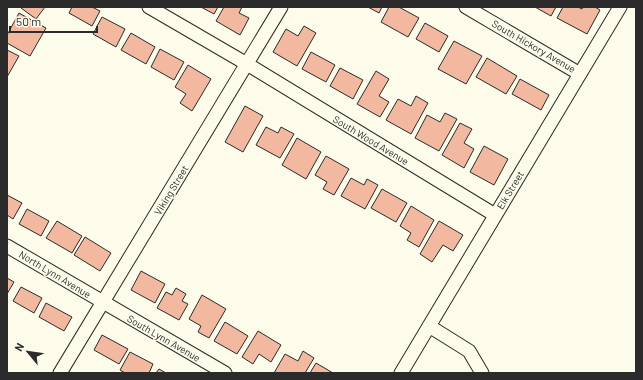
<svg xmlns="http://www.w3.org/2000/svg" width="643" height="380" font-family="Barlow,sans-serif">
<rect width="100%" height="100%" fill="#fdfbea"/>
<path fill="#f2b8a0" stroke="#2b2b2b" d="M22,7h23l-9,12 -15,-11z
M72,7h20l8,4 -8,15 -23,-13z
M201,7h17l-4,7z
M224,7h18l-3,6 10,5 -9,17 -24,-14z
M368,7h14l-3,6z
M389,7h10l20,11 -11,19 -27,-15z
M535,7h21l-5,9z
M563,7h15l4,2 1,-2h12l5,3 -13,24 -30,-16z
M19,13l27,15 -16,28 -23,-13v-8z
M102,17l23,12 -9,18 -23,-13z
M425,23l23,13 -9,16 -23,-13z
M304,26l12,7 -19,33 -24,-14 13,-23 12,7z
M131,33l24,14 -9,17 -25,-14z
M454,41l28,15 -16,28 -28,-15z
M160,49l24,13 -10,18 -23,-13z
M7,50l12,6 -12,21z
M311,52l24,13 -9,17 -24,-13z
M487,58l30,18 -11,18 -30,-17z
M188,65l23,14 -19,32 -12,-8 6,-9 -11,-7z
M340,68l23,12 -10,19 -23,-13z
M376,71l13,8 -10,17 10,6 -9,15 -23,-13z
M520,79l29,16 -8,15 -29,-16z
M416,96l12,7 -17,31 -25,-14 12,-21 13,7z
M245,106l18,10 -20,36 -18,-10z
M445,113l12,6 -18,32 -24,-13 12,-23 13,7z
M460,123l12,6 -8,14 10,6 -10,19 -22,-13z
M266,127l12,6 3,-6 13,7 -14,24 -24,-13z
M297,138l24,14 -15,27 -24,-14z
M484,146l24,13 -14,26 -24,-13z
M326,156l23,13 -15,26 -11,-6 4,-7 -12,-7z
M351,178l13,7 3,-6 11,6 -13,24 -24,-13z
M382,189l25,14 -11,19 -25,-14z
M7,195l15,8 -9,16 -6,-4z
M411,206l23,14 -15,27 -12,-7 4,-7 -11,-7z
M27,209l22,12 -8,15 -22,-12z
M57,221l25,15 -10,17 -26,-15z
M439,221l24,14 -10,16 -10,-6 -11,17 -12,-8z
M85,237l26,16 -11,18 -26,-16z
M141,271l24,13 -10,19 -24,-13z
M7,278l7,4 -7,12z
M21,287l21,11 -8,15 -21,-12z
M176,288l10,6 -4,7 6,3 -9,16 -22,-12 9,-16 6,3z
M202,295l24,14 -17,29 -11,-6 3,-6 -12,-7z
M46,303l26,14 -8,14 -25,-14z
M225,322l23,14 -11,18 -23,-13z
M258,331l23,14 -10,17 -12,-8 -6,10 -11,-7z
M102,335l26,14 -9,15 -25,-14z
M303,351l11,7 -9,15h-31l11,-19 13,7z
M130,352l23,12 -4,9h-24l-5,-3z
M316,363l17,10h-23z
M159,369l7,4h-10z"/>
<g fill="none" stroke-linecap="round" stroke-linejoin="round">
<g stroke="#2b2b2b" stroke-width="15">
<path id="minor" d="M149,7l98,57 248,151
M466,7l114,67
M7,246l218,127
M429,326l40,25 13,22
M60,373l221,-366
M401,373l219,-366"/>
</g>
<use href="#minor" stroke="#fdfbea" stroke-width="13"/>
</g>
<g text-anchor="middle" stroke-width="3" stroke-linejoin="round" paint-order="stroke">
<g font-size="10" fill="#2b2b2b" stroke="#fdfbea">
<text transform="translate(534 46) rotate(30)" y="4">South Hickory Avenue</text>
<text transform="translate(371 140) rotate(31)" y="4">South Wood Avenue</text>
<text transform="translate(171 190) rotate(-59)" y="4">Viking Street</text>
<text transform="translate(510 190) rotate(-59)" y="4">Elk Street</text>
<text transform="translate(55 274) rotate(31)" y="4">North Lynn Avenue</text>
<text transform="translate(164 338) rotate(30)" y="4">South Lynn Avenue</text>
</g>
</g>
<rect width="643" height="380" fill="none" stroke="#2b2b2b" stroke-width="16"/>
<g transform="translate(28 352) rotate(299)" stroke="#fdfbea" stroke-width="3" paint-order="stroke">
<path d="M0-3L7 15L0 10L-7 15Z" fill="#2b2b2b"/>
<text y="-6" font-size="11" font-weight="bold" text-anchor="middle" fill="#2b2b2b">N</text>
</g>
<path d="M10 26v6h87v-6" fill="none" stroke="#2b2b2b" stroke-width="2"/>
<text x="16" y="26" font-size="12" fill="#2b2b2b" stroke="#fdfbea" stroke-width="3" paint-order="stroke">50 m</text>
</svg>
